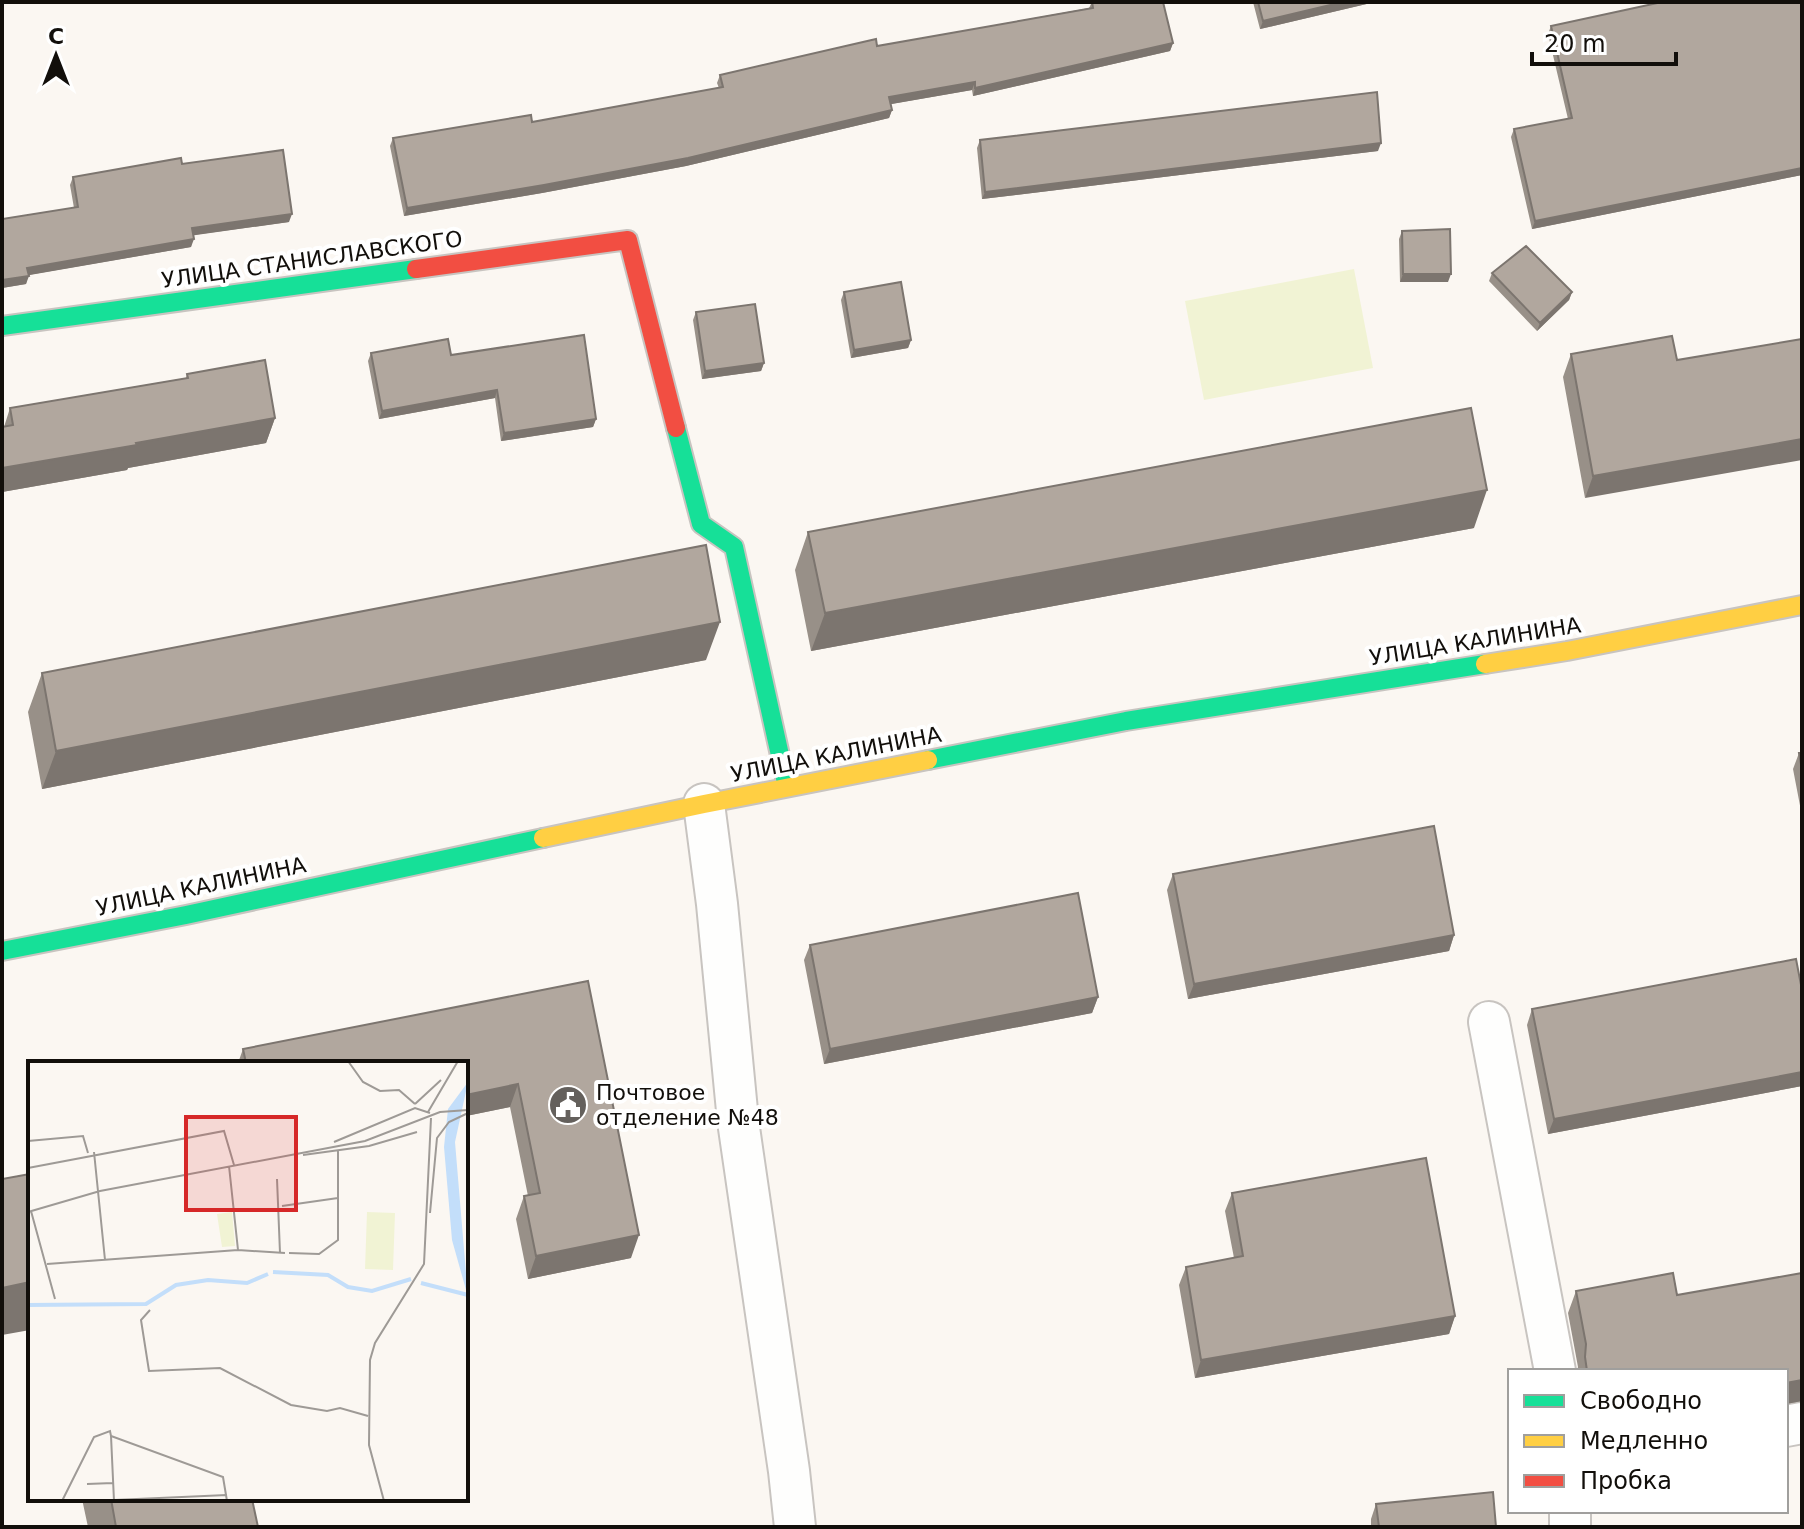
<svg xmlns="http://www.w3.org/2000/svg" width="1804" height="1529" font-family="'DejaVu Sans',sans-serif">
<rect width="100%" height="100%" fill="#fbf7f2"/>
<path fill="#f1f3d4" d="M1354,269l19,99 -169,32 -19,-99z"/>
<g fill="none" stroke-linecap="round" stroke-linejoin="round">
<g stroke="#c8c4c0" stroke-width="44">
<path id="street" d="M704,804l13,100 21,217 51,350 6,56
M1489,1022l66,349
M1786,1426l16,-3
M1570,1527v-16"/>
</g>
<g stroke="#c8c4c0" stroke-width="22">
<path id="fast" d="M2,326l414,-57
M676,428l25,96 33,23 53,240
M928,760l198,-39 359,-57
M2,951l184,-36 357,-77"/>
</g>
<g stroke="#c8c4c0" stroke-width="22">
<path id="slow" d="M1485,664l82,-13 235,-46
M543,838l161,-34 224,-44"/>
</g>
<g stroke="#c8c4c0" stroke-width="22">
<path id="jam" d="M416,269l212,-29 48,188"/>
</g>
<use href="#street" stroke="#fefefd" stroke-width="40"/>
<use href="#fast" stroke="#16e098" stroke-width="18"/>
<use href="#slow" stroke="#ffcf43" stroke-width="18"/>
<use href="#jam" stroke="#f24e42" stroke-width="18"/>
</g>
<path fill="#989088" d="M1092,2l81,41 -3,8 -197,45 -1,-6 -81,14 1,6 -3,8 -203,48 -144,27 -138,23 -14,-70 3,-8 139,-16 187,-34 -2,-5 3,-8 369,-67z
M1253,2h122l-115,27z
M1802,2v173l-270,54 -21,-92 3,-8 54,-10 -20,-85 3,-8z
M980,140l398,11 -396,48 -5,-51z
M182,164l107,58 -96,13 -2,12 -163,28 -2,9 -24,4 72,-80 -4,-23 3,-8z
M1402,231l46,51h-48l-1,-43z
M1492,273l80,19 -3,8 -32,31 -48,-50z
M844,292l67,48 -3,8 -57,10 -10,-58z
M696,312l68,51 -3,8 -59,8 -9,-59z
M1672,336l-87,162 -22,-121 8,-23z
M371,353l80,2 145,64 -3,8 -92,14 -6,-43 -116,21 -11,-58z
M187,374l88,44 -9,25 -138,25 -1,2 -125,22v-65h2l6,-19 176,-30z
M1474,528l-663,123 -16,-81 13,-38z
M706,660l-664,129 -14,-77 14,-39z
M1799,753h3v63l-9,-47z
M1173,874l281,61 -5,16 -261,48 -21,-109z
M810,945l288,52 -6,16 -268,51 -20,-104z
M588,981l43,277 -103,21 -12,-60 8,-23h4l-18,-89 -44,9v-53h-228l5,-14z
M1802,990v96l-254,48 -21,-109 5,-16z
M1232,1193l223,123 -6,18 -254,44 -16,-93 7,-18 48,-9 -9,-47z
M1802,1273v128l-16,3v-33h-209l1,-4 -10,-54 8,-22 101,4z
M82,1499h170l6,28h-170z
M1376,1504l120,23h-125v-8z"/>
<path fill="#7c756f" d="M1343,2h32l-115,27 3,-8z
M1173,43l-3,8 -197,45 2,-8z
M975,82l-3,8 -86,15 3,-8z
M892,110l-3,8 -203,48 -144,27 -138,23 3,-8z
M1381,143l-3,8 -396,48 3,-7z
M1802,168v7l-270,54 3,-8z
M292,214l-3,8 -100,14 3,-8z
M194,239l-3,8 -167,29 3,-8z
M1403,274h48l-3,8h-48z
M29,276l-3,8 -24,4v-8z
M1572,292l-3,8 -32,31 3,-8z
M911,340l-3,8 -57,10 3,-8z
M764,363l-3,8 -59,8 3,-8z
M497,390l-2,8 -116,21 3,-8z
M275,418l-9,25 -138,25 -1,2 -125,22v-24z
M596,419l-3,8 -92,14 3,-8z
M1802,439v21l-217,38 8,-22z
M1487,490l-13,38 -663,123 14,-38z
M720,622l-14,38 -664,129 14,-38z
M1454,935l-5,16 -261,48 6,-15z
M1098,997l-6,16 -268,51 6,-15z
M1802,1072v14l-254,48 6,-15z
M518,1084l-8,23 -44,9v-21z
M639,1235l-8,23 -103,21 8,-23z
M30,1282v48l-28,5v-47z
M1455,1316l-6,18 -254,44 6,-18z
M1802,1380v21l-16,3v-21z"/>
<path fill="#b1a79e" stroke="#7c756f" stroke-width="2" d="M1092,2h71l10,41 -198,45v-6l-86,15 3,13 -204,48 -144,27 -137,23 -14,-70 138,-23 1,7 191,-35 -3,-12 156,-36 1,7 216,-38z
M1258,2h85l-80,19z
M1662,2h140v166l-267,53 -21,-92 58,-11 -21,-92z
M1377,92l4,51 -396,49 -5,-52z
M283,150l9,64 -100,14 2,11 -167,29 2,8 -27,4v-61l76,-12 -5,-30 108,-19 1,6z
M1450,229l1,45h-48l-1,-43z
M1526,246l46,46 -32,31 -48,-50z
M901,282l10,58 -57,10 -10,-58z
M755,304l9,59 -59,8 -9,-59z
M584,335l12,84 -92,14 -7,-43 -115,21 -11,-58 77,-14 3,16z
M1672,336l5,24 125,-21v100l-209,37 -22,-122z
M265,360l10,58 -139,25 1,2 -135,23v-41l11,-2 -3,-17 178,-30 -1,-4z
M1471,408l16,82 -662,123 -17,-81z
M706,545l14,77 -664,129 -14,-78z
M1799,753h3v17z
M1434,826l20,109 -260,49 -21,-110z
M1078,893l20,104 -268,52 -20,-104z
M1796,959l6,31v82l-248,47 -22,-110z
M588,981l51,254 -103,21 -12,-60 16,-3 -22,-109 -52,11v-32h-220l-3,-14z
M1426,1158l29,158 -254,44 -15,-93 57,-11 -11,-63z
M30,1174v108l-28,6v-109z
M1673,1273l4,22 125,-22v107l-16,3v-12h-199l-2,-14 1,-13 -10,-53z
M1493,1492l3,35h-117l-3,-23z
M111,1499h141l6,28h-142z"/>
<defs>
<g id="civic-disc" transform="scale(2)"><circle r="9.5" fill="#64605c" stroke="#fff"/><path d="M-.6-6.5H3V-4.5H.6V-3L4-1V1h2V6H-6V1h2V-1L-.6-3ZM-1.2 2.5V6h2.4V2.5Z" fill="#fff"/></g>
</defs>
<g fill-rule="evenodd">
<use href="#civic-disc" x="568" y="1105"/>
</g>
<g text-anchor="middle" stroke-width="8" stroke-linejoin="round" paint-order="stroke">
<g font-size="22" fill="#120f0b" stroke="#fff">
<text transform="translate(312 259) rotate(-8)" y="8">УЛИЦА СТАНИСЛАВСКОГО</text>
<text transform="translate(1475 641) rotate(-9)" y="8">УЛИЦА КАЛИНИНА</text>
<text transform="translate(836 754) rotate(-11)" y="8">УЛИЦА КАЛИНИНА</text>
<text transform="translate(201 886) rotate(-12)" y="8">УЛИЦА КАЛИНИНА</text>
</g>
<g font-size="22" fill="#120f0b" stroke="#fff" text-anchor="start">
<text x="596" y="1100">Почтовое<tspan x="596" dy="25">отделение №48</tspan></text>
</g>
</g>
<g transform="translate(28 1061)">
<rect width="440" height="440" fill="#fbf7f2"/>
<path d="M204,151l3,34 -13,1 -5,-33z" fill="#f1f3d4"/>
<path d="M339,151l28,1 -2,57 -28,-1z" fill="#f1f3d4"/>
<path d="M440,21l-13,60 13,155 -16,-57 -8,-93 4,-38z" fill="#c3defa"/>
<path fill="none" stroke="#c3defa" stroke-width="4" d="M245,211l55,3 20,12 24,4 39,-12M393,222l47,12M0,244l118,-1 30,-19 32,-5 39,3 21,-9"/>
<path fill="none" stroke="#9e9a96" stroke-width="2" d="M320,0l15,21 17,9 19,-1 16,14M387,43l26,-24M400,51l30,-51M0,80l55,-5 5,17M306,81l81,-34 15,5M66,91l11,108M275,94l66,-9 48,-14M201,105l9,84M0,107l196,-37 10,34M249,118l3,74M254,145l56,-8M3,150l24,88M0,151l72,-21 265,-50 75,-29 28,-2M402,152l7,-75 12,-16 19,-9M261,192l30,1 19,-14v-89M19,203l191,-14 47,3M122,249l-9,10 8,51 71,-3 71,37 36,6 13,-3 28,8M83,375l3,65M59,423l26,-1M86,439l113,-5M34,440l32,-64 16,-6 1,5 112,41 4,24M356,440l-15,-56 1,-85 5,-17 49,-79 7,-146"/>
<path fill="#d62828" fill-opacity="0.15" stroke="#d62828" stroke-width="4" d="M158,56h110v93h-110z"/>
<rect width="440" height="440" fill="none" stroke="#120f0b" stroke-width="4"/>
</g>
<rect width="1804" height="1529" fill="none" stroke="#120f0b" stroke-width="8"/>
<rect x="1508" y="1369" width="280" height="144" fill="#ffffff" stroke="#a09f9d" stroke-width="2"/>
<rect x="1524" y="1395" width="40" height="12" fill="#16e098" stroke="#a09f9d" stroke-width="2"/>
<text x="1580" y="1409" font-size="24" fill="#120f0b">Свободно</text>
<rect x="1524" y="1435" width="40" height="12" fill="#ffcf43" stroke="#a09f9d" stroke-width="2"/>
<text x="1580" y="1449" font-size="24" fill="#120f0b">Медленно</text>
<rect x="1524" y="1475" width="40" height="12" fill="#f24e42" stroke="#a09f9d" stroke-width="2"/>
<text x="1580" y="1489" font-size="24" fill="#120f0b">Пробка</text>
<g transform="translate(56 56)" stroke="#ffffff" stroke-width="6" paint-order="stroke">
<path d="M0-6L14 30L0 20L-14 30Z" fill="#120f0b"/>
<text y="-12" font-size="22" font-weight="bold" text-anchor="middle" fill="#120f0b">С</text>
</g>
<path d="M1532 52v12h144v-12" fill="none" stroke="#120f0b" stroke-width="4"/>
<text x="1544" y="52" font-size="24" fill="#120f0b" stroke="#ffffff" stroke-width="6" paint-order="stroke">20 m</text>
</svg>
